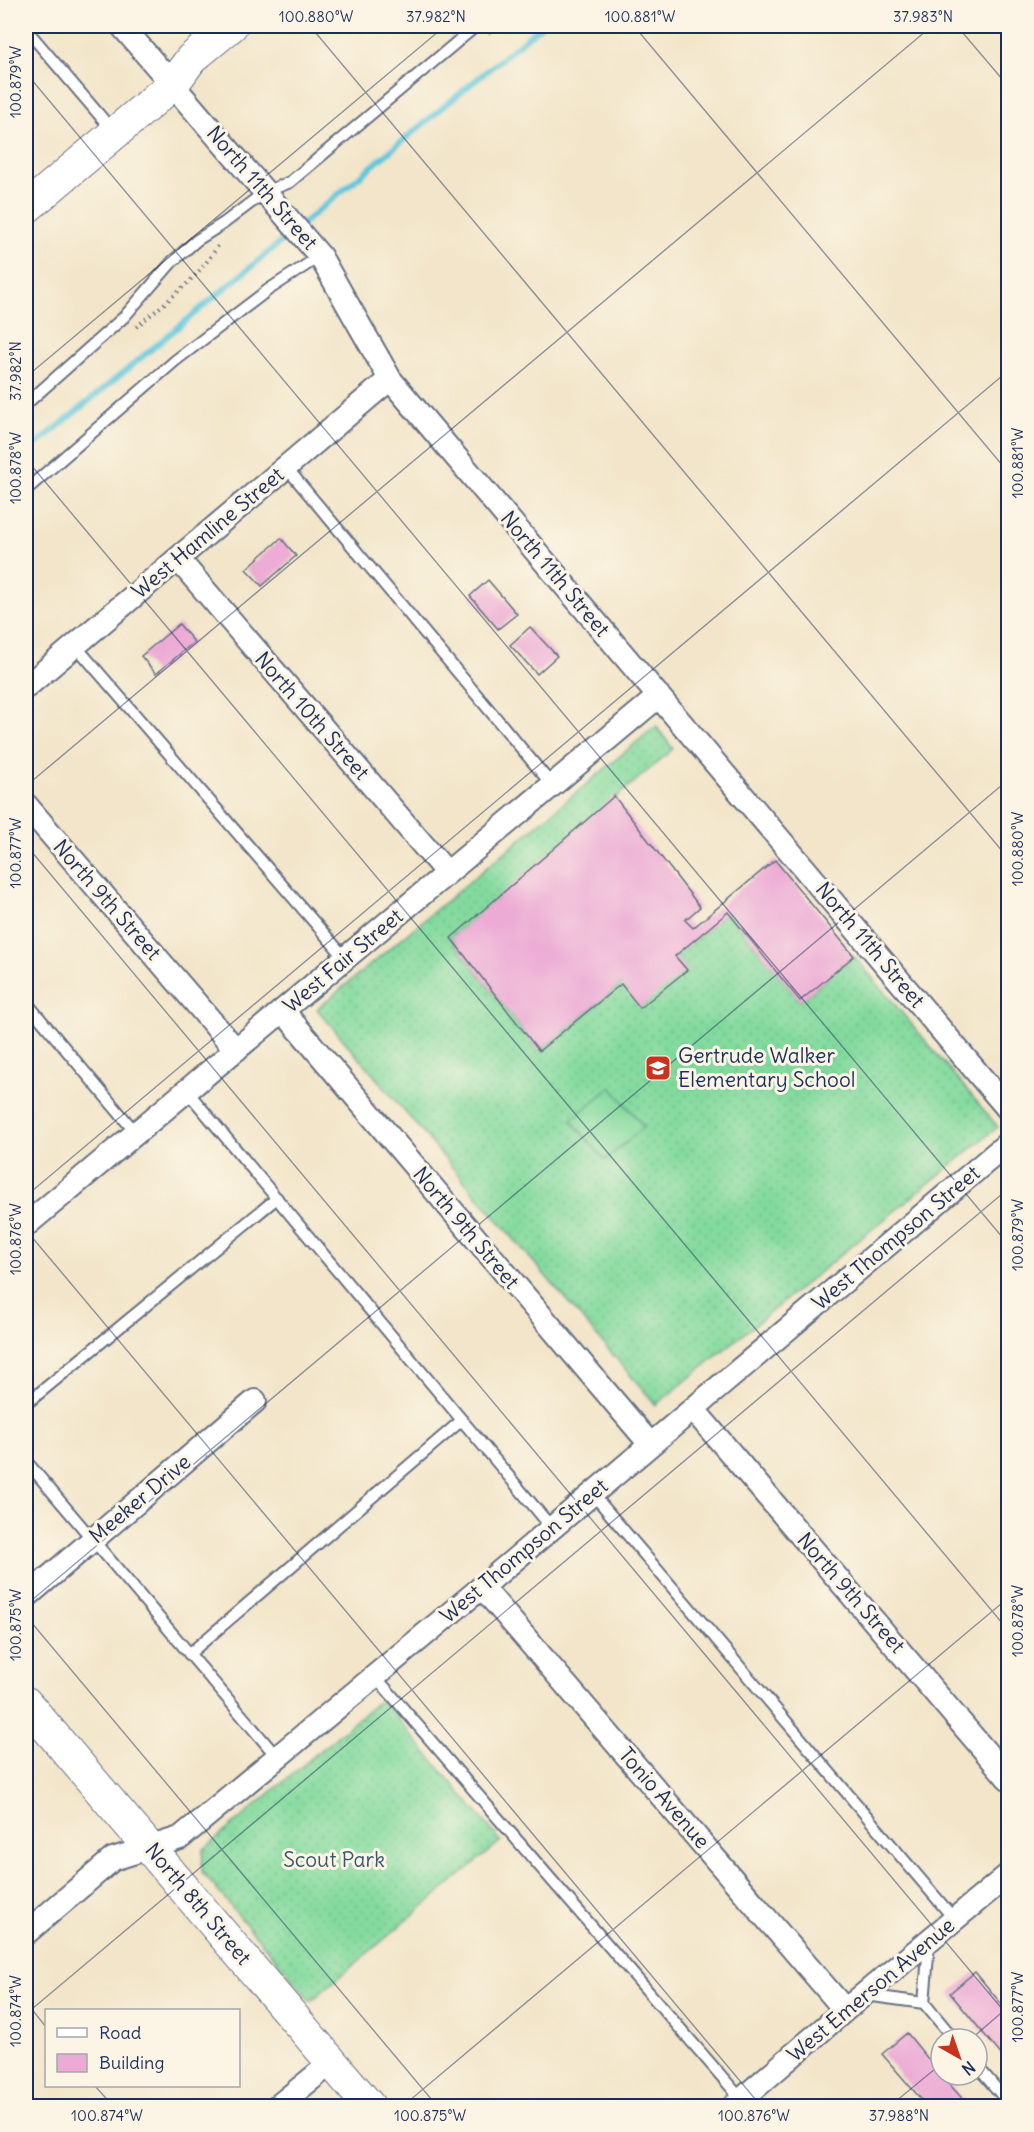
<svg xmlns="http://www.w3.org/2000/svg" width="1034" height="2132" font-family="Delius,sans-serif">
<defs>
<pattern id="grass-dots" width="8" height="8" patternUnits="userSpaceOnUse" patternTransform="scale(1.5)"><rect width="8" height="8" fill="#83da9e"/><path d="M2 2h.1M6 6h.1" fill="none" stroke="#71bb8a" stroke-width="1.8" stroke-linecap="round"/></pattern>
</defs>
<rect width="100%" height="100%" fill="#fcf5e5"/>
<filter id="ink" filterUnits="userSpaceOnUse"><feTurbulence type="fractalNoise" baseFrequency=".0167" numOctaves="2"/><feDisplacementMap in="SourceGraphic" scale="12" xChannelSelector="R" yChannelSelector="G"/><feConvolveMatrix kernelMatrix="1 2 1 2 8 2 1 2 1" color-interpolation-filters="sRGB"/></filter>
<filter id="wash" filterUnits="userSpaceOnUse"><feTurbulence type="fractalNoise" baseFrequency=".008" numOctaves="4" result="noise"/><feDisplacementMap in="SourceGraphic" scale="24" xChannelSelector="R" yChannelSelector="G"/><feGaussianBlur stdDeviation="1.35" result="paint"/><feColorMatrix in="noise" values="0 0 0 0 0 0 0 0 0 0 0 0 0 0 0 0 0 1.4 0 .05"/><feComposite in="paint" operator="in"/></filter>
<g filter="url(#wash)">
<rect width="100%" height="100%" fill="#f2e5c9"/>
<path fill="url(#grass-dots)" stroke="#4f847e" stroke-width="1.5" d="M656,726l17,23 -222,189 88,113 82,-67 65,-15 -11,-13 53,-44 72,89 54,-45 144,171 -342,278 -339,-396z
M381,1699l120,142 -190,160 -109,-129 1,-22z"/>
<path fill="#83da9e" stroke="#4f847e" stroke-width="1.5" d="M611,1087l33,40 -39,33 -34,-40z"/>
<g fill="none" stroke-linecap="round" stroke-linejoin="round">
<path stroke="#5fc6db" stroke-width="6" d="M301,225l240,-199
M26,453l267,-221"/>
</g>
<g id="blocks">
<path fill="#ecabd5" d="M281,538l15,18 -34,30 -16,-17z
M488,580l29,34 -19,15 -28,-33z
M179,624l15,18 -38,32 -15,-18z
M530,627l27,29 -20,18 -27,-29z
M614,796l86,111 -15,13 8,8 82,-68 79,96 -54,45 -72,-89 -53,44 12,14 -47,38 -19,-24 -82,67 -88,-113z
M975,1972l33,40v51l-58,-70z
M907,2033l34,42 28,31h-42l-45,-52z"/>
</g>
</g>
<g filter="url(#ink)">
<use href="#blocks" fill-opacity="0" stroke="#666f83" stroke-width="1.5"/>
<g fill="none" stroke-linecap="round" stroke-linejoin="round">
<g stroke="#666f83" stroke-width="14">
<path id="lane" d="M26,29l87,102
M26,404l98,-87 48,-55 25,-22 27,-17 41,-31 25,-10 186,-156
M286,467l266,318
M26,490l150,-130 92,-70 52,-34
M75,645l271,314
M26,1002l110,131
M187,1091l365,437
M26,1404l251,-206
M26,1461l251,296
M592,1493l363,427
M189,1654l273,-234
M375,1676l367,424
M929,1944l-5,59 30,36
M865,1995l59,8
M977,2066l29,34"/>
</g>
<g stroke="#666f83" stroke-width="26">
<path id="street" d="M122,26l198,230 70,123 618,730
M178,559l269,314
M26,687l364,-308
M26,805l210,245
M283,1011l367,433
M26,1225l633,-529
M693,1409l315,369
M482,1587l363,423
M26,1597l229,-196
M26,1933l87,-74 67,-21 302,-251 526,-444
M278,2106l53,-43
M734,2106l111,-96 163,-135"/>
</g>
<g stroke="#666f83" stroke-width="34">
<path id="secondary" d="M26,208l147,-124 18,-25 40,-33
M26,1703l343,403"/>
</g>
<path stroke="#666f83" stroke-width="4" stroke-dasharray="1.5 4.5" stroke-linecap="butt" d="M488,33l9,-7
M136,327c31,-26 63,-49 83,-83"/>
<use href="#lane" stroke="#fff" stroke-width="10"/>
<use href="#street" stroke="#fff" stroke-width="22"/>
<use href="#secondary" stroke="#fff" stroke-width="32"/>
</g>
</g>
<path fill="none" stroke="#1b2f5e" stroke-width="1.5" stroke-opacity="0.45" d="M310,26l698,832M634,26l374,446M957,26l51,60M26,73l982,1171M26,377l419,-351M26,459l982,1171M26,786l906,-760M26,845l982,1171M26,1196l982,-825M26,1230l735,876M26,1605l982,-825M26,1616l411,490M26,2002l20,25M26,2014l982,-825M971,2039l37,-32M95,2086l18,20M403,2106l605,-508M890,2106l51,-42"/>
<defs>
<g id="school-square" transform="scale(1.35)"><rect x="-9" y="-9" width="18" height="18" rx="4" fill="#c8321e" stroke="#fcf5e5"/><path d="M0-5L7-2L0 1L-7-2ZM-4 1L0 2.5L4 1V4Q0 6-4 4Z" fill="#fff"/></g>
</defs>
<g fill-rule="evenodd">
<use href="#school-square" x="658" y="1068"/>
</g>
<g text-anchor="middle" stroke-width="6" stroke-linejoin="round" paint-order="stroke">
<g font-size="21" fill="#1b2f5e" stroke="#fcf5e5">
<text transform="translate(262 188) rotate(49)" y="7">North 11th Street</text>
<text transform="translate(208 533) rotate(-40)" y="7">West Hamline Street</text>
<text transform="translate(555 574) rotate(50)" y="7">North 11th Street</text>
<text transform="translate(312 716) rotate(49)" y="7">North 10th Street</text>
<text transform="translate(107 900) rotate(49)" y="7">North 9th Street</text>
<text transform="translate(870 945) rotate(50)" y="7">North 11th Street</text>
<text transform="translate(343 961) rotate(-40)" y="7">West Fair Street</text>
<text transform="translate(466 1228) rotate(50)" y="7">North 9th Street</text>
<text transform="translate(896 1238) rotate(-40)" y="7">West Thompson Street</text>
<text transform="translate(140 1499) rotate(-40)" y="7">Meeker Drive</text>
<text transform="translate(524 1551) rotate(-40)" y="7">West Thompson Street</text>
<text transform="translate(851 1593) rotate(49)" y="7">North 9th Street</text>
<text transform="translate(664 1798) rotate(49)" y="7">Tonio Avenue</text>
<text transform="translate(198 1904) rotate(50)" y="7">North 8th Street</text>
<text transform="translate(871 1990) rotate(-40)" y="7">West Emerson Avenue</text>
</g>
<g font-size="21" fill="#1b2f5e" stroke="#fcf5e5" text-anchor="start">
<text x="678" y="1063">Gertrude Walker<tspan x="678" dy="24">Elementary School</tspan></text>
</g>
<g font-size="21" fill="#355a6e" stroke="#fcf5e5">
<text x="334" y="1867">Scout Park</text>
</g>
</g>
<rect width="1034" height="2132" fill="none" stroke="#fcf5e5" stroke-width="66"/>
<rect x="45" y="2009" width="195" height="78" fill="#fcf5e5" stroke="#a2a6af" stroke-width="1.5"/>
<rect x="57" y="2028" width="30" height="9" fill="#ffffff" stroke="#a2a6af" stroke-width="1.5"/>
<text x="99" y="2039" font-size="18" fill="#1b2f5e">Road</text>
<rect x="57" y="2054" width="30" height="18" fill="#ecabd5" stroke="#a2a6af" stroke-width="1.5"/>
<text x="99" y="2069" font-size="18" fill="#1b2f5e">Building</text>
<g transform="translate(959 2057) rotate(140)"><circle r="28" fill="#fcf5e5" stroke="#a2a6af" stroke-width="1.5"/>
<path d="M0-4.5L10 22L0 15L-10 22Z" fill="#c8321e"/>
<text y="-9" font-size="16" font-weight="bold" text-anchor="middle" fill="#1b2f5e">N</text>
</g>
<rect x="33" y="33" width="968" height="2066" fill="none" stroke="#1b2f5e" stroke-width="2"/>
<g font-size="15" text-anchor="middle" fill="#1b2f5e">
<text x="316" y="22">100.880°W</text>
<text x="436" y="22">37.982°N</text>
<text x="640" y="22">100.881°W</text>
<text x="923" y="22">37.983°N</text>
<text transform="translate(16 82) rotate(-90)" y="5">100.879°W</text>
<text transform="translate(16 371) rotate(-90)" y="5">37.982°N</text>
<text transform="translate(1018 463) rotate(-90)" y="5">100.881°W</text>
<text transform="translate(16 468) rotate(-90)" y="5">100.878°W</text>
<text transform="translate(1018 849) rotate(-90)" y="5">100.880°W</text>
<text transform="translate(16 853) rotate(-90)" y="5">100.877°W</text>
<text transform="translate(1018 1235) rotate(-90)" y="5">100.879°W</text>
<text transform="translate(16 1239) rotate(-90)" y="5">100.876°W</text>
<text transform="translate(1018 1621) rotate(-90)" y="5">100.878°W</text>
<text transform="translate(16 1625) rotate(-90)" y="5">100.875°W</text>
<text transform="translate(1018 2007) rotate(-90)" y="5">100.877°W</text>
<text transform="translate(16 2011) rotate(-90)" y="5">100.874°W</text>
<text x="107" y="2121">100.874°W</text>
<text x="430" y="2121">100.875°W</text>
<text x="754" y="2121">100.876°W</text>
<text x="899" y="2121">37.988°N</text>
</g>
</svg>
